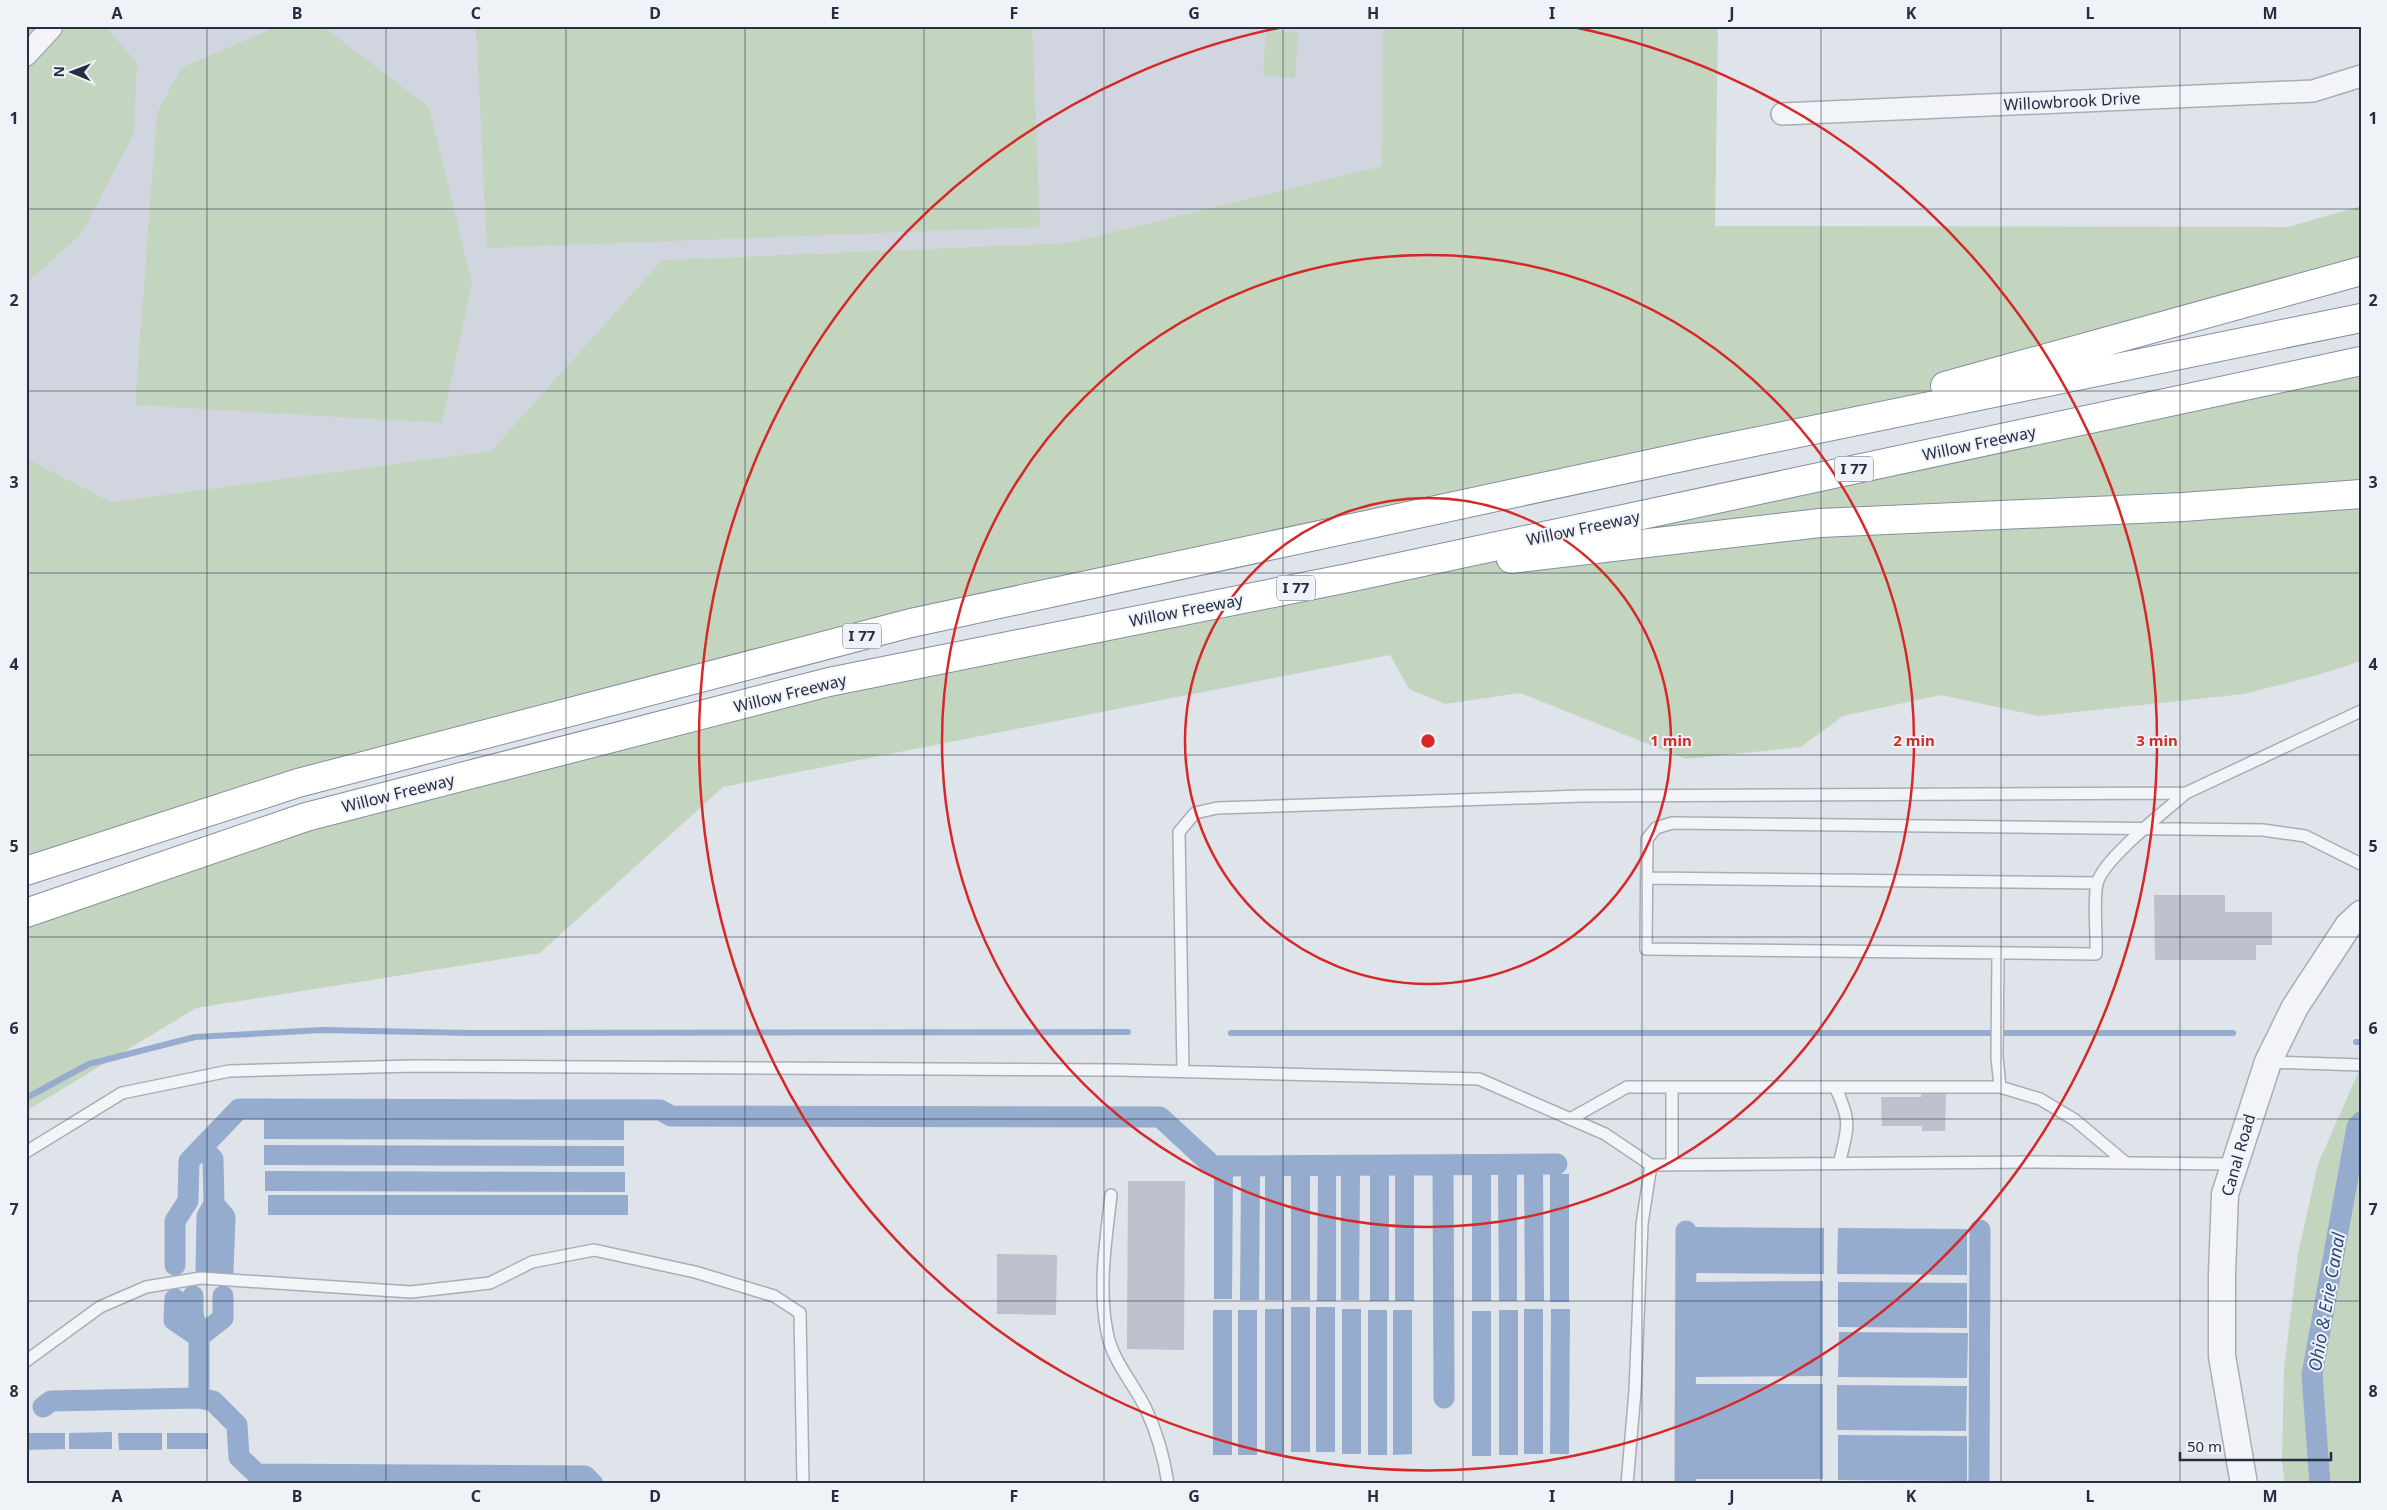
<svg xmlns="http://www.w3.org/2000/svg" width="2387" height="1510" font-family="'Noto Sans',sans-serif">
<rect width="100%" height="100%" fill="#dfe3ea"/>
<path fill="#d1d5df" d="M108,26h1275l-1,140 -315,77 -405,17 -171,191 -380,51 -85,-44v-174l56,-51 55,-171 -29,-32z"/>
<path fill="#c3d5bf" d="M26,26h82v4l29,32 -3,71 -52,100 -56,51z
M278,26h44l107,81 43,176 -30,140 -307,-18 22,-292 24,-45z
M476,26h556l8,201 -553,21z
M1383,26h335l-3,200 573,1 73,-21v65l-651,180 -799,172 -885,248v-413l85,44 380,-51 171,-191 405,-17 315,-77z
M1266,30l32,2 -3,46 -32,-3z
M2361,361v300l-47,15 -70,18 -205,22 -98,-21 -98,21 -42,31 -115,12 -166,-66 -75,11 -36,-15 -19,-34 -667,132 -183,166 -344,55 -170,103v-198l280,-96 523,-135z
M2361,1066v418h-76l-3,-22 2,-93 14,-115 20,-90z"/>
<path fill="#96acce" d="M264,1119l360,1v20l-360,-1z
M264,1145l360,1v20l-360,-1z
M265,1171l360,1v20l-360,-1z
M1214,1171h19l-1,128h-18z
M1241,1172h19l-1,128h-19z
M1265,1172h19v128h-19z
M1291,1173h19v127h-19z
M1318,1173h18v128h-19z
M1341,1173h19l-1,127h-18z
M1370,1173h19v128h-19z
M1472,1173h19v128h-19z
M1498,1173h19v128h-18z
M1524,1173h19l1,128h-19z
M1395,1174h19v127h-19z
M1550,1174h19v128h-19z
M268,1195h360v20h-360z
M1695,1227l129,1v46l-129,-1z
M1838,1228l129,1v46l-130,-1z
M1823,1281v95l-128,1v-95z
M1838,1282l129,1v45l-129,-1z
M1291,1307h19v145h-19z
M1316,1307h19v145h-19z
M1265,1309h19v145h-19z
M1342,1309h19v145h-19z
M1524,1309h19v145h-19z
M1551,1309h19l-1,145h-19z
M1213,1310h19v145h-19z
M1238,1310h19v145h-19z
M1368,1310h19v145h-19z
M1393,1310h19v144l-19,1z
M1499,1310h19v145h-19z
M1472,1311h19v145h-19z
M1839,1332l129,1 -1,45 -129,-1z
M1694,1384h129v95h-128z
M1837,1385l130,1 -1,45 -129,-1z
M112,1432v17h-43v-16z
M26,1433h39v16l-39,1z
M118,1433h44v17h-43z
M167,1433h41v16h-41z
M1838,1435l129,1v45l-129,-1z"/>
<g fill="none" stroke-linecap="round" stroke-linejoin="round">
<path stroke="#96acce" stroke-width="6" d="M1231,1033h1002
M2356,1042h5
M26,1098l63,-34 106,-27 127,-7 148,3 658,-1"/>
<path stroke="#96acce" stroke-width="21" d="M202,1148l11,11 1,45 -7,12 -1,57
M1443,1165l1,233
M214,1204l11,13 -2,55
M175,1265v-44l13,-20 1,-40 50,-52 421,1 11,6 489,1 53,49 344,-2
M193,1296v18l6,23v61l14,3 24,24 2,32 18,17 328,2 8,8
M175,1299l-1,21 25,17
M199,1337l24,-19v-22
M43,1407l8,-6 148,-3
M1685,1484l1,-253
M1979,1484l1,-254
M2320,1484l-8,-109 45,-248 4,-5"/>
</g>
<path fill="#bcc1cd" d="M2154,895h71v17h47v33h-16v15h-101z
M1921,1094h25l-1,37h-23v-5h-40l-1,-29h40z
M1128,1181h57l-1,169 -57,-1z
M997,1254l60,1 -1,60 -59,-1z"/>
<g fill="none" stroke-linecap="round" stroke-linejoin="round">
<g stroke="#a8adb8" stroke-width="14">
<path id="service" d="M2186,793c-21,18 -84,67 -89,91 -4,16 0,52 -1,70l-450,-5 1,-110 9,-11 16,-5 591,7 42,6 56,28
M1647,878l450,5
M1998,953l-1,104 3,30
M2268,1062l93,3
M1183,1071l-4,-239 16,-19 22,-5 364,-12 605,-3 175,-82
M1835,1087c17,34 13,41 4,77
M1570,1119l57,-32h373l40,12 35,21 51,43
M26,1152l96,-59 107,-22 183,-5 706,4 361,9 126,55 46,31 382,-3 201,2
M1672,1165v-78
M1111,1195c-5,45 -13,92 -4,137 5,28 26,51 38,75 12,25 19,50 23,77
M26,1361l74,-54 46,-20 55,-9 210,14 79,-9 42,-21 62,-12 101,22 79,24 26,17 3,171
M1627,1484l8,-93 7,-167 9,-59"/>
</g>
<g stroke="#a8adb8" stroke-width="24">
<path id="minor" d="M26,55l25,-27 -1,-2
M1782,114l531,-23 48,-15"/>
</g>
<g stroke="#a8adb8" stroke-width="29">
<path id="tertiary" d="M2244,1484l-22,-128v-82l3,-80 43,-132 27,-55 53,-81 13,-12"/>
</g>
<g stroke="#858ea2" stroke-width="30">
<path id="motorway" d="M1945,386l416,-115
M1511,559l309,-36 363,-16 178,-13
M26,871l272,-88 613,-160 799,-172 651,-133
M26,913l280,-96 523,-135 519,-104 1013,-217"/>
</g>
<use href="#service" stroke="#f2f4f8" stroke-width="11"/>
<use href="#minor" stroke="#f2f4f8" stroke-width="21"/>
<use href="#tertiary" stroke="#f2f4f8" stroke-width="26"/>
<use href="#motorway" stroke="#fff" stroke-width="28"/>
</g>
<path fill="none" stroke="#262e43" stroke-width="1" stroke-opacity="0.55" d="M207,26v1458M386,26v1458M566,26v1458M745,26v1458M924,26v1458M1104,26v1458M1283,26v1458M1463,26v1458M1642,26v1458M1821,26v1458M2001,26v1458M2180,26v1458M26,209h2335M26,391h2335M26,573h2335M26,755h2335M26,937h2335M26,1119h2335M26,1301h2335"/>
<g fill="none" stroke="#d62828" stroke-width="2.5">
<circle cx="1428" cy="741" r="243"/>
<circle cx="1428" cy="741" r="486"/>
<path d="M1573 27A729 729 0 1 1 1283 27"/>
</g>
<g text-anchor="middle" stroke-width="4" stroke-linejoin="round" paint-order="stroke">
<g fill="#eff2f7" stroke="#626979" stroke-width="1">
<rect x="1835" y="456.5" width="38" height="25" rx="4"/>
<rect x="1277" y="575.5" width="38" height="25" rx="4"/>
<rect x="843" y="623.5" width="38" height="25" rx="4"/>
</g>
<g font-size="15" font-weight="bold" fill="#262e43">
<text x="1854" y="474">I 77</text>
<text x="1296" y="593">I 77</text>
<text x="862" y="641">I 77</text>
</g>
<g font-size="16" fill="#262e43" stroke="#eff2f7">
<text transform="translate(2072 101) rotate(-3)" y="6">Willowbrook Drive</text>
<text transform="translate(1979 443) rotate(-12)" y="6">Willow Freeway</text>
<text transform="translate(1583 528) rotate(-12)" y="6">Willow Freeway</text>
<text transform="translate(1186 610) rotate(-11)" y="6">Willow Freeway</text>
<text transform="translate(790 693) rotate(-14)" y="6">Willow Freeway</text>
<text transform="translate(398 793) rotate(-14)" y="6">Willow Freeway</text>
<text transform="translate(2238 1155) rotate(-74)" y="6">Canal Road</text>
</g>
<g font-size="18" font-style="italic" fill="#2c487c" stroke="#eff2f7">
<text transform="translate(2327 1302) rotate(-80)" y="6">Ohio &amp; Erie Canal</text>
</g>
</g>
<circle cx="1428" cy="741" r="8" fill="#d62828" stroke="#eff2f7" stroke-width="2.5"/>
<g font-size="15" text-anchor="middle" font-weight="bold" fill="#d62828" stroke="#eff2f7" stroke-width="4" stroke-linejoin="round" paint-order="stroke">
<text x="1671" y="746">1 min</text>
<text x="1914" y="746">2 min</text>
<text x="2157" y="746">3 min</text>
</g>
<rect width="2387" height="1510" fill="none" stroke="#eff2f7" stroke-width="55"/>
<g transform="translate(72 72) rotate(271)" stroke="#eff2f7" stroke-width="4" paint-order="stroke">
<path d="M0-4L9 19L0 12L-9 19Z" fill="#262e43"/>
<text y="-8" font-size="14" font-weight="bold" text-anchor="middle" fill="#262e43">N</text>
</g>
<path d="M2180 1452v8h151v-8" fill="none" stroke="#262e43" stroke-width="2.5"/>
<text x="2187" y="1452" font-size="15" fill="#262e43" stroke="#eff2f7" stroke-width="4" paint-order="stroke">50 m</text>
<rect x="28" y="28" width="2332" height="1454" fill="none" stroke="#262e43" stroke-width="2"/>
<g font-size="16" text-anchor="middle" font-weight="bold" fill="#262e43">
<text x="117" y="19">A</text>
<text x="297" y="19">B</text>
<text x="476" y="19">C</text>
<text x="655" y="19">D</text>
<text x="835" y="19">E</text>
<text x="1014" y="19">F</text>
<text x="1194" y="19">G</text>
<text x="1373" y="19">H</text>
<text x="1552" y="19">I</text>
<text x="1732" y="19">J</text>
<text x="1911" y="19">K</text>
<text x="2090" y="19">L</text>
<text x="2270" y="19">M</text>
<text x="14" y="124">1</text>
<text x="2373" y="124">1</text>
<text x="14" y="306">2</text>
<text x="2373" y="306">2</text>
<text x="14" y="488">3</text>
<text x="2373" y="488">3</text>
<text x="14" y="670">4</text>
<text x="2373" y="670">4</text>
<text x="14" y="852">5</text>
<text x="2373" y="852">5</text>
<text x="14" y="1034">6</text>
<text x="2373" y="1034">6</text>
<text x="14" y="1215">7</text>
<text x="2373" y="1215">7</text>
<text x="14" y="1397">8</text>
<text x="2373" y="1397">8</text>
<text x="117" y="1502">A</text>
<text x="297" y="1502">B</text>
<text x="476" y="1502">C</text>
<text x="655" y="1502">D</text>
<text x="835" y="1502">E</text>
<text x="1014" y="1502">F</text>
<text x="1194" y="1502">G</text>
<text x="1373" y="1502">H</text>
<text x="1552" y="1502">I</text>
<text x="1732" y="1502">J</text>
<text x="1911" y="1502">K</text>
<text x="2090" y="1502">L</text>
<text x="2270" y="1502">M</text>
</g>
</svg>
